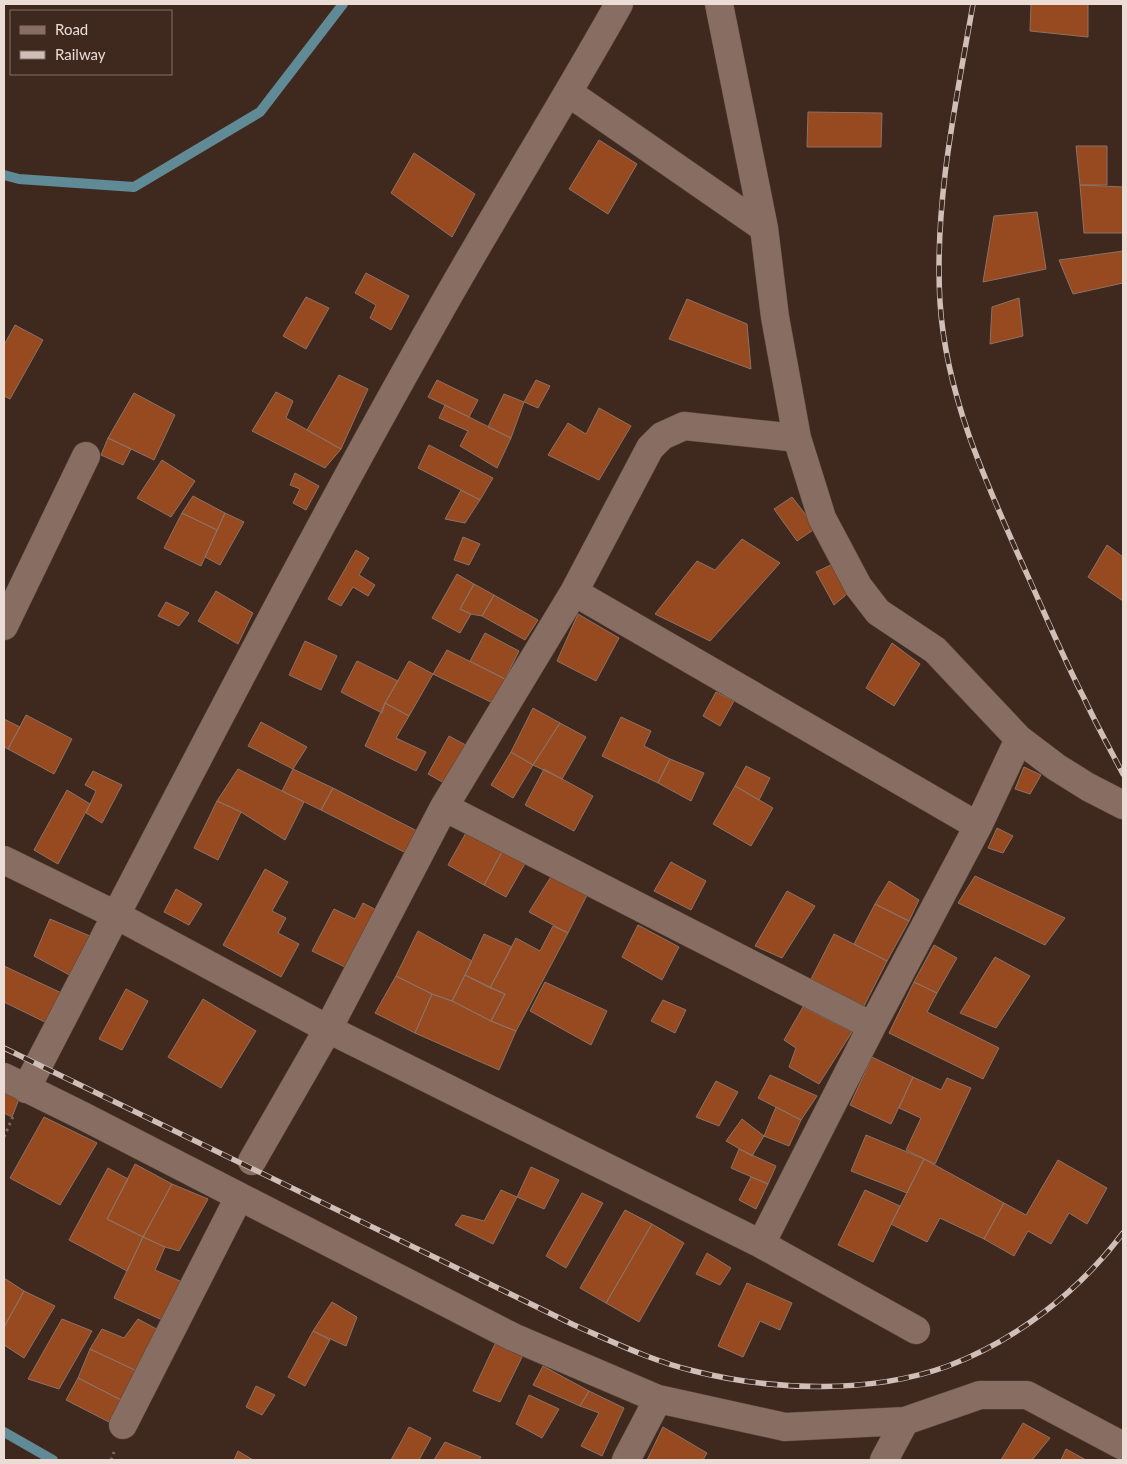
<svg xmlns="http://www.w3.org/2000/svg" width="1127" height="1464" font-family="Lato,sans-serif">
<rect width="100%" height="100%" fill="#3f291f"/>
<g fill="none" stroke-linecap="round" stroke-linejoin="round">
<path stroke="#608a95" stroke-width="10" d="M4,175l15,4 115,8 126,-75 83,-108
M4,1432l49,28"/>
</g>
<path fill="#97491f" stroke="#8c7266" d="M1031,4h57v33l-58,-6z
M808,112l74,1 -1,34h-74z
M599,140l38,24 -29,50 -39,-25z
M1076,146h31v39h-27z
M414,153l61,41 -23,43 -61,-44z
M1080,185l43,2v46h-39z
M1037,212l9,57 -63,13 11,-66z
M1123,251v32l-50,11 -14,-34z
M366,273l43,23 -18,34 -21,-12 6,-13 -21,-12z
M306,297l23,11 -23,41 -23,-13z
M1019,298l4,38 -33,8 2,-37z
M687,299l60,25 4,45 -82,-30z
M15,325l28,15 -33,59 -6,-3v-51z
M339,375l29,14 -27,60 -34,-19z
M437,380l41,20 -9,17 -41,-20z
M536,380l14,6 -12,22 -14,-6z
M276,392l17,9 -7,17 55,31 -16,19 -73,-37z
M134,393l41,22 -21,45 -46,-22z
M504,394l20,8 -13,36 -23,-11z
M445,405l66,33 -14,30 -37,-22 8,-15 -29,-13z
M599,408l32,18 -32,54 -51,-25 20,-32 18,11z
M108,438l23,11 -8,16 -22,-10z
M429,445l64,33 -13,22 -62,-32z
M162,460l33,21 -24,36 -34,-19z
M295,473l24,13 -13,24 -13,-7 7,-14 -10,-4z
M461,490l19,10 -15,23 -20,-4z
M193,496l32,17 -8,17 -35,-17z
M792,497l24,31 -19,13 -23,-32z
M182,513l35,17 -16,36 -37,-18z
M225,513l19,9 -24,43 -15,-8z
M463,537l17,7 -11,21 -15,-5z
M742,539l38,24 -70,78 -55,-27 42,-53 18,9z
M1107,545l16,12v44l-35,-24z
M356,550l13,8 -10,17 16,10 -7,11 -15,-9 -12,19 -13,-7z
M835,563l18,26 -19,16 -18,-33z
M457,574l17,10 -14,25 11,5 -11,19 -28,-15z
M474,584l20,11 -12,21 -11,-2 -11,-5z
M216,591l37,22 -15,31 -40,-23z
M494,595l44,25 -13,20 -43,-24z
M166,602l23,11 -10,13 -21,-10z
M578,614l41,24 -23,43 -39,-20z
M485,633l34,18 -14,28 -35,-18z
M305,641l32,15 -16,34 -32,-15z
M892,643l28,21 -26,42 -28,-18z
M447,650l58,29 -12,24 -60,-29z
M357,661l41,20 -13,22 -3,10 -41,-21z
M409,661l24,13 -24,42 -24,-13z
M716,692l18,9 -14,25 -17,-10z
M385,703l24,13 -13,22 30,14 -10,19 -51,-25z
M533,708l27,15 -27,42 -22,-13z
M26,715l46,24 -18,35 -46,-25z
M621,717l30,14 -7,15 26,13 -12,24 -56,-27z
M4,719l16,8 -12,22 -4,-2z
M261,722l46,25 -14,22 -45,-23z
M560,723l26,14 -24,42 -29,-14z
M449,736l26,14 -22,38 -25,-14z
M511,752l22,13 -20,33 -22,-13z
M670,759l34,14 -13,28 -33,-18z
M746,766l24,12 -11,22 -24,-14z
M1024,767l17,8 -11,19 -15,-5z
M238,769l66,33 -19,38 -44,-28 -24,-11z
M293,769l40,19 -12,22 -39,-19z
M544,769l49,27 -19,35 -49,-26z
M93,771l29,14 -20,38 -16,-10 10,-22 -11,-6z
M735,786l38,22 -22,38 -38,-22z
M333,788l90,46 -11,22 -91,-46z
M67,790l23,14 -32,60 -24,-14z
M217,801l24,11 -23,48 -24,-12z
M997,828l16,8 -10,17 -15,-5z
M467,831l36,19 -19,35 -36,-20z
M503,850l24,10 -21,37 -22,-12z
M671,862l35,19 -15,29 -37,-19z
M265,869l23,13 -16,29 14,7 -8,15 21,11 -18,33 -58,-32z
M552,875l36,18 -20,40 -39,-21z
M975,876l90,42 -20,27 -87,-42z
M889,881l30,19 -10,21 -34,-17z
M176,889l26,15 -13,21 -25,-13z
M787,891l28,15 -33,52 -27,-12z
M363,903l21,11 -29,58 -43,-21 22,-42 21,10z
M875,904l34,17 -22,40 -33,-17z
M50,919l47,20 -20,40 -43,-23z
M638,925l41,22 -17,33 -40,-23z
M553,926l15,7 -52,98 -25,-10 14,-27 -15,-6 26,-50 24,13z
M418,931l54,30 -20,40 -20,-7 -36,-18z
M484,934l28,13 -22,41 -25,-13z
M834,934l53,27 -23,45 -53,-27z
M934,945l23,13 -20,35 -23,-11z
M995,957l35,19 -34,52 -36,-15z
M4,966l64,30 -15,30 -49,-24z
M465,975l40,19 -14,27 -39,-20z
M396,976l36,18 -17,39 -40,-20z
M545,982l62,29 -16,34 -61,-34z
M914,982l23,11 -10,19 72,36 -16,31 -94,-46z
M126,989l22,12 -26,49 -23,-11z
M432,994l20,7 39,20 25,10 -17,39 -84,-37z
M203,999l53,32 -35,57 -53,-31z
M663,1000l23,10 -11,23 -24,-12z
M803,1007l49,25 -33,52 -30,-17 7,-19 -12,-8z
M872,1057l41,20 -22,47 -41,-19z
M770,1075l47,21 -16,24 -43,-22z
M913,1077l28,13 6,-12 24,10 -36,76 -29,-14 15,-32 -22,-10z
M716,1081l22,11 -19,34 -23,-9z
M4,1093l15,6 -7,18 -8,-4z
M776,1107l25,13 -12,26 -25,-10z
M44,1117l53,26 -37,62 -50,-27z
M742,1119l22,17 -12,20 -26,-15z
M866,1135l58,24 -17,34 -56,-22z
M739,1149l37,17 -8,18 -37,-16z
M924,1159l80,44 -20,36 -44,-21 -13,24 -36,-18z
M1058,1160l49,28 -20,36 -18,-11 -18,31 -23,-13 -14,25 -30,-17 20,-36 22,12z
M135,1164l37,20 -29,53 -36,-18z
M531,1167l28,13 -15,29 -27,-12z
M108,1168l20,11 -21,40 36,18 -16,34 -58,-31z
M751,1177l17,7 -12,25 -17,-9z
M172,1184l36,15 -29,52 -14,-4 -22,-10z
M501,1190l16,7 -24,47 -38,-19 7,-10 22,6z
M865,1190l35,16 -27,56 -35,-17z
M582,1193l21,10 -37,65 -20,-12z
M625,1210l27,14 -46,79 -26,-15z
M652,1224l32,19 -45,79 -33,-19z
M143,1237l22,10 -10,23 34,15 -18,39 -57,-26z
M707,1253l24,15 -11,17 -24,-11z
M4,1278l20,13 -20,36z
M747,1283l45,20 -12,27 -20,-9 -17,36 -25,-11z
M24,1291l31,15 -31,52 -20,-13v-18z
M332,1302l25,15 -11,29 -33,-15z
M62,1319l30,12 -33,58 -31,-10z
M138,1319l26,14 -25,39 -49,-23 12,-20 22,9z
M313,1331l17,9 -25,46 -17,-9z
M495,1344l28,11 -23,47 -27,-11z
M90,1349l49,23 -16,29 -45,-23z
M543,1366l46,25 -9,15 -47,-21z
M78,1378l45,23 -12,22 -45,-23z
M256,1386l19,9 -13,20 -16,-8z
M589,1391l35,17 -22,48 -21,-10 18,-33 -19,-7z
M529,1395l30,14 -17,29 -26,-14z
M1023,1423l27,15 -18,22h-31z
M409,1427l22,11 -12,22h-28z
M663,1427l44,26 -4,7h-56z
M445,1442l36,15 -2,3h-45z
M1066,1449l20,11h-25z
M238,1451l15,9h-19z"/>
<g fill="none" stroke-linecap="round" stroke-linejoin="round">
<g stroke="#58463d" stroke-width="29">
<path id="minor" d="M719,4l45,224 11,89 22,121 25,80 36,68 20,26 57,38 84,89 37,28 32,20 35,18
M569,93l195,135
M574,592l404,234
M4,626l82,-170
M444,807l428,219
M4,860l112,55c105,-201 209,-402 321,-599 59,-105 123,-207 182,-312
M4,1077l77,38 432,222 145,62 127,28 120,-6 75,-26h47l96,51
M26,1089l90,-174 212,114 433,215 155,86
M252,1161l76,-132 116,-222 130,-215 76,-144 12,-12 22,-10 113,12
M761,1244l111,-218 106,-200 41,-87
M123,1425l116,-228
M626,1460l32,-61
M884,1460l21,-39"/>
</g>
<path stroke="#78645b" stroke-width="3" stroke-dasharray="2.5 4" stroke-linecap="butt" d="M4,1137l10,-23
M111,1460l3,-8"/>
<use href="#minor" stroke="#876d62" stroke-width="28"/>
<g stroke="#cfbfb8" stroke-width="5.5">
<path id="rail" d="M973,4c-17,98 -39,198 -33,298 6,96 48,185 86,270 19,42 37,85 58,126 12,26 26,51 39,76
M4,1048l570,277c39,17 78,36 120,46 79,20 177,23 254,-5 69,-26 131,-75 175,-133"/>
</g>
<use href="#rail" stroke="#3f291f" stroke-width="4" stroke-dasharray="11" stroke-linecap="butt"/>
</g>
<rect width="1127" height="1464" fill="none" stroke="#ebdcd5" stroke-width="10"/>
<rect x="10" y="10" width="162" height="65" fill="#3f291f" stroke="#847168"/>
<rect x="20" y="26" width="25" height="8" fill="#876d62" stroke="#847168"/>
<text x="55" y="35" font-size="15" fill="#ebdcd5">Road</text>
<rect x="20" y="51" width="25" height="8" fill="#cfbfb8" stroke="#847168"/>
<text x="55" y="60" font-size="15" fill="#ebdcd5">Railway</text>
</svg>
